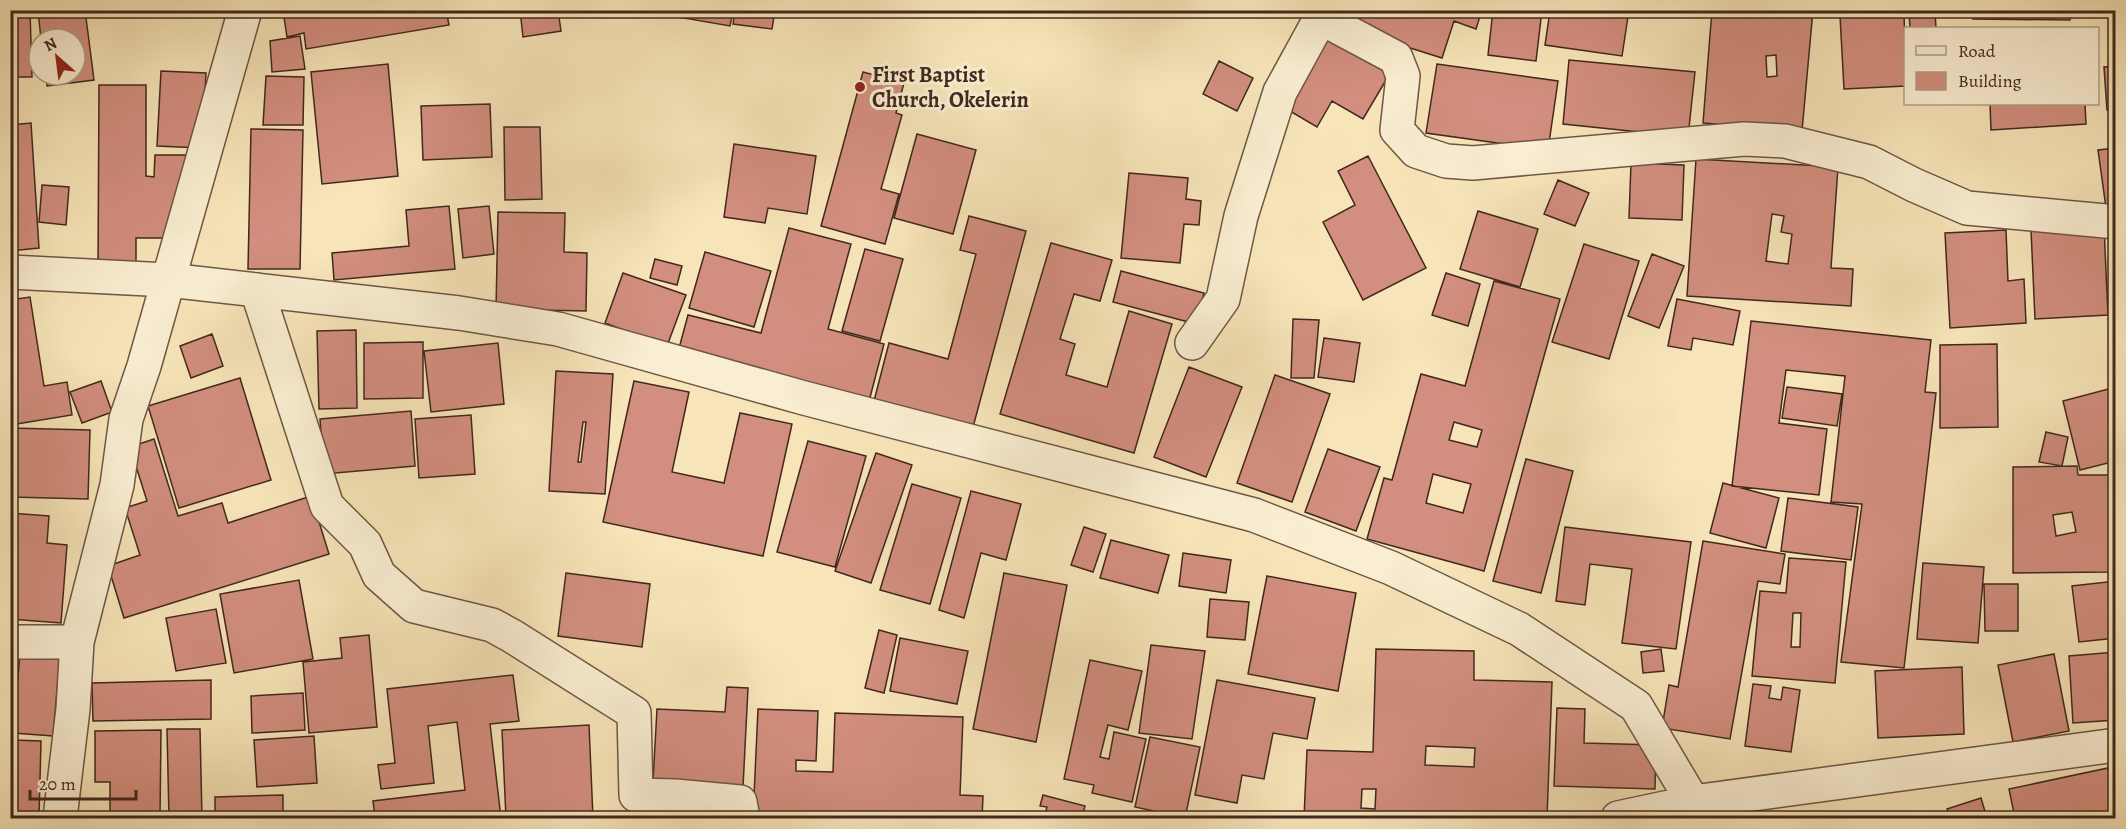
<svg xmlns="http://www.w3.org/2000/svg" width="2126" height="829" font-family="Alegreya,serif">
<rect width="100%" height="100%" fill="#f7e5b9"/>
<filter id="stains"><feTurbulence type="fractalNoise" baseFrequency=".00333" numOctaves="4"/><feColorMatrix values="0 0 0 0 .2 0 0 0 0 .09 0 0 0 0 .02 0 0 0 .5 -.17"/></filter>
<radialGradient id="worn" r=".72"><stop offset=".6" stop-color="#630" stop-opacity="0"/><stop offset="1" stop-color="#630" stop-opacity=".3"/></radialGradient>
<path fill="#d28e7e" stroke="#41281e" stroke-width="1.5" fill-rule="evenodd" d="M10,10h20l2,67h-22z
M85,10l9,70 -47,6 -1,-11h29v-36h-34l-3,-28z
M283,10h163l3,15 -143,24 -2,-16 -17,4z
M520,10h38l3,21 -38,6z
M638,10h95l-3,16z
M735,10h40l-3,19 -39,-5z
M1359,10h123l-6,19 -22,-8 -12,37 -89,-28z
M1493,10h49l-6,51 -48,-6z
M1577,10h52l-7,46 -77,-11 5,-34 27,3z
M1712,10h101l-11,121 -99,-8zM1776,55l1,21 -10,1 -1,-21z
M1973,10h97v10l-97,-1z
M1935,12l1,16h-26l-1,-15z
M1904,13l2,73 -62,3 -4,-73z
M1328,32l64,38 -29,49 -31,-18 -15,26 -34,-20z
M300,36l5,33 -33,3 -2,-31z
M1569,60l126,12 -7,65 -125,-13z
M1219,61l34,17 -16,33 -34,-17z
M388,64l10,112 -76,8 -11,-112z
M1437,64l121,17 -10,69 -122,-17z
M2116,66v43l-9,1 -3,-43z
M161,71l45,2 -4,75 -45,-2z
M863,72l41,11 -8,30 6,2 -21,74 18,5 -14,50 -64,-18z
M266,76l38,1 -1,48h-40z
M99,85h47v91l8,1 1,-22h40l-20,83h-39v29h-38z
M490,104l2,53 -69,3 -2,-54z
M1990,104h95l1,20 -95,6z
M31,123l8,125 -29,3v-126z
M504,127h36l2,72 -37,1z
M251,129l52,1 -3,139h-52z
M917,134l59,16 -23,84 -59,-16z
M734,144l82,12 -9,58 -39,-6 -3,15 -41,-6z
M2116,148v66l-9,1 -9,-65z
M1368,156l58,112 -63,32 -40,-78 32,-17 -17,-34z
M1696,159l142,8 -7,101 22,1 -2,37 -164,-10zM1772,214l12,2 -3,16 11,2 -4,30 -22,-3z
M1631,163l53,2 -2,55 -53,-2z
M1129,173l59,5 -2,21 15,2 -2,24 -15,-1 -4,39 -59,-5z
M1558,180l31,13 -14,33 -31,-12z
M42,185l27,2 -3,38 -27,-3z
M449,206l6,63 -121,11 -2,-27 77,-7 -3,-36z
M489,206l5,48 -31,4 -5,-49z
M1478,211l60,18 -18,58 -60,-18z
M498,212l67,1 -1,39 23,1 -1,58 -90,-2z
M969,216l57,15 -53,196 -99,-26 15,-58 59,16 28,-105 -16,-4z
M2104,227l4,88 -73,4 -4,-89z
M789,228l62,16 -23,85 56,15 -16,61 -190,-53 10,-37 73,18z
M2006,230l2,51 16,-2 2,44 -76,5 -5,-95z
M1051,243l61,17 -12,41 -26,-7 -14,45 15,5 -9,31 41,12 22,-76 43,13 -38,129 -134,-39z
M1584,244l55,17 -30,98 -57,-17z
M865,249l38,10 -23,82 -38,-10z
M705,252l66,19 -17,56 -65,-19z
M1652,254l32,12 -25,62 -31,-12z
M655,259l27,7 -5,19 -27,-7z
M1121,271l83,22 -8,31 -83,-22z
M623,273l63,22 -19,51 -62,-23z
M1446,273l34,11 -12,42 -36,-11z
M1494,281l66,18 -76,272 -117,-32 17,-61 8,2 29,-106 44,12zM1454,422l28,8 -5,17 -28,-7zM1433,474l38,10 -8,29 -37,-10z
M30,297l14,89 23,-4 5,33 -62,10v-125z
M1677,299l63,12 -7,34 -40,-7 -2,12 -23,-4z
M1293,319l26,1 -5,58h-23z
M1751,321l180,19 -6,52 11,1 -32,275 -63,-6 21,-158 -31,-2 14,-126 -59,-6 -7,53 48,6 -8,66 -87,-9z
M356,330l1,78 -38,1 -2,-78z
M212,334l11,32 -32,12 -11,-32z
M1324,338l36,5 -6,39 -36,-5z
M423,342v56l-59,1v-56z
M498,343l6,61 -73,8 -7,-61z
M1997,344l1,83 -58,1v-83z
M1189,367l53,20 -36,90 -52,-20z
M556,371l57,3 -8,120 -56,-3zM583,422h3l-5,40h-3z
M1275,375l55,19 -38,108 -55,-19z
M240,378l31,102 -92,28 -31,-102z
M101,381l11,31 -30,11 -12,-31z
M634,381l55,11 -17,80 52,11 16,-70 52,11 -29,132 -160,-34z
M1787,387l55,7 -5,32 -55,-8z
M2116,387v74l-36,9 -17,-69z
M411,411l4,55 -91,8 -4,-55z
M471,415l4,59 -56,4 -4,-59z
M10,428l80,2 -2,69 -78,-2z
M2046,432l22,5 -6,29 -23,-4z
M154,439l24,77 44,-13 6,20 83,-27 18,58 -205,64 -16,-52 32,-11 -15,-47 22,-7 -17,-54z
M808,441l58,15 -31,111 -58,-15z
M1328,449l52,18 -24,64 -51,-19z
M876,453l36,12 -41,118 -36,-12z
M1526,459l47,12 -32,122 -48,-12z
M2077,466l1,9h31v97l-96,1v-106zM2072,512l4,20 -20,4 -3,-21z
M2116,472v21l-5,-20z
M1723,483l56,15 -13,50 -56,-15z
M912,484l49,14 -31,106 -50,-14z
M971,491l50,13 -15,56 -25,-7 -17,65 -25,-8z
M1788,498l70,9 -7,53 -70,-9z
M10,513l39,3 -2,27 20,2 -6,78 -51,-4z
M1084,527l22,7 -13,38 -22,-7z
M1565,527l126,15 -15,107 -54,-6 10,-74 -42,-5 -5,41 -29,-4z
M1111,540l58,15 -11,38 -58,-15z
M1703,541l82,13 -5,30 -22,-3 -28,158 -68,-11 7,-43 9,2z
M1183,553l48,7 -5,33 -47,-7z
M1789,558l57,4 -11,121 -83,-7 8,-85 26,2zM1793,613h8l-1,34h-9z
M1923,563l61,4 -6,76 -61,-4z
M566,573l84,11 -8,63 -84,-11z
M1004,573l63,12 -31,157 -63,-13z
M1267,576l89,17 -18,98 -90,-17z
M299,580l14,79 -79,14 -14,-79z
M2116,581v57l-37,4 -7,-56z
M1984,584h34v47h-33z
M1210,599l39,3 -4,38 -38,-3z
M216,609l10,54 -50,8 -10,-53z
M879,630l18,5 -13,58 -19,-5z
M369,635l8,92 -68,6 -6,-71 39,-4 -2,-20z
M900,638l68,13 -11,53 -67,-13z
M1151,645l54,6 -13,88 -53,-6z
M1376,649l98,2v29l78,2 -5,136h-243l3,-68 66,2zM1426,746l49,2 -1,19 -49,-2zM1362,789h14l-1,20 -14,-1z
M1661,649l3,22 -21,2 -2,-21z
M2116,652v68l-43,3 -4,-67z
M20,654l40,3 -7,79 -40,-3z
M2054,654l15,77 -56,11 -15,-77z
M1090,660l52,11 -14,59 -20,-5 -8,32 9,2 5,-27 32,7 -14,63 -40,-9 2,-8 -30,-6z
M1962,667l2,67 -86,4 -3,-67z
M513,675l6,46 -29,3 11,94h-126l-2,-17 92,-11 -8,-68 -29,4 6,57 -53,6 -3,-24 17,-2 -8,-74z
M211,680v39l-118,2 -1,-38z
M1217,680l98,18 -8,41 -34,-6 -9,46 -22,-4 -5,28 -42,-8z
M1753,684l18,2 -2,12 12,2 2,-13 17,3 -9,62 -46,-6z
M727,687l21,1 -5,99 -90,-5 4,-73 68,3z
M303,693l2,37 -53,3 -1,-37z
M1557,708l28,1 -1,34 72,2 -1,44 -101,-3z
M758,709l60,2 -2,50 -20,-1v11l37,1 2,-59 128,4 -3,78 23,1 -1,22h-229z
M589,725l4,93h-87l-4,-88z
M167,729h33l2,89h-33z
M161,730l-1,88h-50v-36h-15v-51z
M314,736l3,47 -60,4 -3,-47z
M1150,737l50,10 -15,71 -50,-11z
M12,740l29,1 -2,77h-29z
M2108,768l8,38v12h-101l-6,-29z
M283,795v23l-68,-1v-20z
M1043,795l42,11 -3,12h-38l3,-11 -7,-1z
M1981,798l6,20h-37l-3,-9z
M735,811l1,7h-60l-1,-4z
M352,814l1,4h-25z
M1862,814l1,4h-41l-1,-2z"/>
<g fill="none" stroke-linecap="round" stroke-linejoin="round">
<g stroke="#6e5745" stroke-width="36">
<path id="street" d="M1321,18l75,40 7,18 -6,54 19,21 30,10 27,2 271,-24 41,2 84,21 45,23 53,23 149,14
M10,272l158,8 291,33 99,16 246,69 450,117 137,53 128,61 117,77 57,96
M257,290l70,216 38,38 14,31 35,31 78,19 20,11 122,77 2,82 39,1 65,6 3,16
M1192,343l31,-44 18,-83 39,-124 45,-82
M10,642h67
M60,818l13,-109 4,-67 40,-157 9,-66 18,-53 101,-356
M1618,818l75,-16 423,-57"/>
</g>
<use href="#street" stroke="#faeed2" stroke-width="33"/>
</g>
<circle fill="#8f2418" stroke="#faeed2" stroke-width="2" cx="860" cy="87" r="6"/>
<g text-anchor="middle" stroke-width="6" stroke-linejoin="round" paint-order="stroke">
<g font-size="22" font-weight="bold" fill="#41281e" stroke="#faeed2" text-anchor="start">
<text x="872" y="82">First Baptist<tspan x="872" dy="25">Church, Okelerin</tspan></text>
</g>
</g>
<rect width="2126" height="829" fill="none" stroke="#f7e5b9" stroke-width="36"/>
<rect x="12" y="12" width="2102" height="805" fill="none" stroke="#41281e" stroke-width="3"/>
<rect x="18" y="18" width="2090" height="793" fill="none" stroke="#41281e" stroke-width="1.5"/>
<rect x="1904" y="27" width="195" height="78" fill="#faeed2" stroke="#b09f8a" stroke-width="1.5"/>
<rect x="1916" y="46" width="30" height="9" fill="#faeed2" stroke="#b09f8a" stroke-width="1.5"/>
<text x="1958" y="57" font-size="18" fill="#41281e">Road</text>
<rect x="1916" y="72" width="30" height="18" fill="#d28e7e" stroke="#b09f8a" stroke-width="1.5"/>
<text x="1958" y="87" font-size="18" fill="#41281e">Building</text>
<g transform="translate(57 57) rotate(332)"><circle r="28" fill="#faeed2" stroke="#b09f8a" stroke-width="1.5"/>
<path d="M0-4.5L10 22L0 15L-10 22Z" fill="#8f2418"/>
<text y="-9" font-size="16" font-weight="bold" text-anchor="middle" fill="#41281e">N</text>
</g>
<path d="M30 790v9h106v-9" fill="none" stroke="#41281e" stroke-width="3"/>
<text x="39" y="790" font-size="18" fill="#41281e" stroke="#faeed2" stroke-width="4.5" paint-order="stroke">20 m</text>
<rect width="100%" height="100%" filter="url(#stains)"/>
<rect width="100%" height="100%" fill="url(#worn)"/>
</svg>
